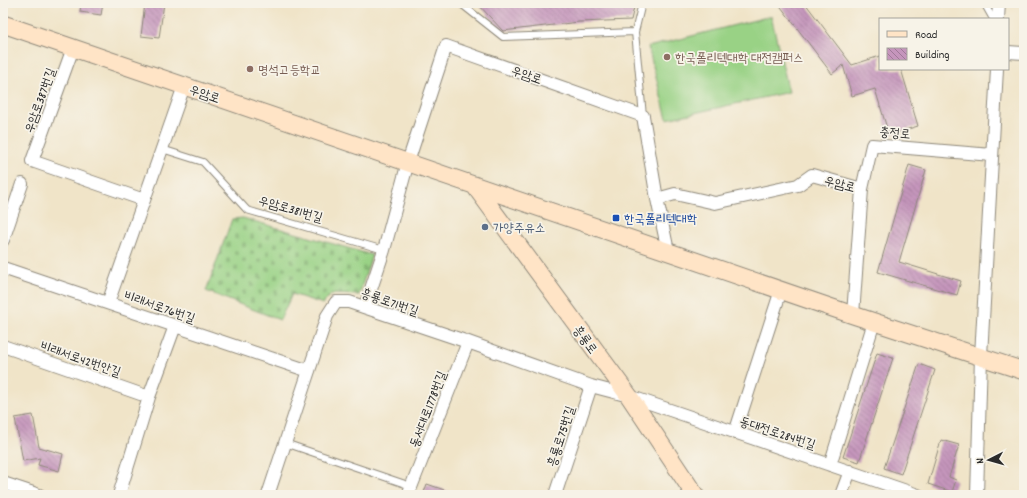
<svg xmlns="http://www.w3.org/2000/svg" width="1027" height="498" font-family="Dekko,'Poor Story',sans-serif">
<defs>
<pattern id="cemetery-stones" width="16" height="16" patternUnits="userSpaceOnUse"><rect width="16" height="16" fill="#99d285"/><path d="M2 7V4a2 2 0 0 1 4 0v3zM10 15v-3a2 2 0 0 1 4 0v3z" fill="#84b473"/></pattern>
<pattern id="building-back-hatch" width="6" height="6" patternUnits="userSpaceOnUse"><rect width="6" height="6" fill="#c595bc"/><path d="M-1 5l2 2M0 0l6 6M5-1l2 2" fill="none" stroke="#a07a99"/></pattern>
</defs>
<rect width="100%" height="100%" fill="#f7f3e8"/>
<filter id="ink" filterUnits="userSpaceOnUse"><feTurbulence type="fractalNoise" baseFrequency=".025" numOctaves="2"/><feDisplacementMap in="SourceGraphic" scale="8" xChannelSelector="R" yChannelSelector="G"/><feConvolveMatrix kernelMatrix="1 2 1 2 8 2 1 2 1" color-interpolation-filters="sRGB"/></filter>
<filter id="wash" filterUnits="userSpaceOnUse"><feTurbulence type="fractalNoise" baseFrequency=".012" numOctaves="4" result="noise"/><feDisplacementMap in="SourceGraphic" scale="16" xChannelSelector="R" yChannelSelector="G"/><feGaussianBlur stdDeviation="0.9" result="paint"/><feColorMatrix in="noise" values="0 0 0 0 0 0 0 0 0 0 0 0 0 0 0 0 0 1.4 0 .05"/><feComposite in="paint" operator="in"/></filter>
<g filter="url(#wash)">
<rect width="100%" height="100%" fill="#f0e4c8"/>
<path fill="#99d285" stroke="#627e58" d="M771,16l18,76 -122,27 -19,-72z"/>
<path fill="url(#cemetery-stones)" stroke="#627e58" d="M243,218l129,37 -13,40 -28,-1 -8,10 -31,-10 -12,26 -74,-29 26,-72z"/>
<g id="blocks">
<path fill="url(#building-back-hatch)" d="M81,3h22l-2,12 -21,-3z
M145,3h19l-5,35 -18,-2z
M477,3h158l-4,17 -52,2 -76,9z
M778,3h27l47,62 28,-9v13h21l17,57 -29,9 -14,-46 -23,7 -9,-31 -11,9z
M909,165l17,5 -27,92 62,19 -4,14 -79,-23z
M877,353l16,5 -34,104 -16,-5z
M919,364l16,6 -34,104 -17,-6z
M33,415l6,32 24,7 -4,17 -21,-6 2,-7 -17,3 -8,-43z
M941,440l18,5 -10,32 7,3 -4,12 -24,-8z
M427,484l29,10 -1,1h-32z"/>
</g>
</g>
<g filter="url(#ink)">
<use href="#blocks" fill-opacity="0" stroke="#8e887a" stroke-width="1"/>
<g fill="none" stroke-linecap="round" stroke-linejoin="round">
<g stroke="#8e887a" stroke-width="8">
<path id="lane" d="M460,3l43,34 132,-5
M642,3l-7,29 8,84
M984,3l9,16
M162,149l41,13 44,48 137,40
M285,443l126,43"/>
</g>
<g stroke="#8e887a" stroke-width="14">
<path id="street" d="M998,19l1,-16
M73,48l-41,113 112,39
M1008,52l16,1
M657,199l18,-5 40,9 83,-18 14,-10 50,14
M3,240l19,-56
M3,268l306,103
M108,303l76,-217
M365,307l19,-57 24,-88 38,-116 197,70 14,83 11,52
M853,315l9,-126 10,-44 120,10
M3,346l146,51
M735,433l46,-143
M830,465l44,-143
M3,483l36,12
M119,495l30,-98 26,-71
M268,495l59,-179 9,-14h13l119,40 123,44 38,10 289,99
M408,495l60,-153
M555,495l36,-109
M841,495l9,-24
M977,495l4,-139 16,-287"/>
</g>
<g stroke="#8e887a" stroke-width="19">
<path id="secondary" d="M3,24l850,291 171,56
M474,185l155,211 66,99"/>
</g>
<use href="#lane" stroke="#fff" stroke-width="6"/>
<use href="#street" stroke="#fff" stroke-width="12"/>
<use href="#secondary" stroke="#ffe4c6" stroke-width="17"/>
</g>
</g>
<g fill="#8d6e63" stroke="#f7f3e8" stroke-width="1.5">
<circle cx="667" cy="57" r="4"/>
<circle cx="250" cy="69" r="4"/>
</g>
<rect fill="#1a4fb4" stroke="#f7f3e8" stroke-width="1.5" x="612" y="214" width="8" height="8" rx="2"/>
<circle fill="#5c6f8a" stroke="#f7f3e8" stroke-width="1.5" cx="485" cy="227" r="4"/>
<g text-anchor="middle" stroke-width="3.5" stroke-linejoin="round" paint-order="stroke">
<g font-size="13" fill="#785e54" stroke="#f7f3e8" text-anchor="start">
<text x="675" y="62">한국폴리텍대학 대전캠퍼스</text>
<text x="258" y="74">명석고등학교</text>
</g>
<g font-size="13" fill="#2b2b2b" stroke="#f7f3e8">
<text transform="translate(527 74) rotate(19)" y="5">우암로</text>
<text transform="translate(205 93) rotate(19)" y="5">우암로</text>
<text transform="translate(39 100) rotate(-70)" y="5">우암로387번길</text>
<text transform="translate(895 132) rotate(5)" y="5">충정로</text>
<text transform="translate(840 183) rotate(15)" y="5">우암로</text>
<text transform="translate(291 208) rotate(16)" y="5">우암로381번길</text>
<text transform="translate(390 301) rotate(19)" y="5">흥룡로71번길</text>
<text transform="translate(160 306) rotate(19)" y="5">비래서로76번길</text>
<text transform="translate(586 339) rotate(54)" y="5">흥룡로</text>
<text transform="translate(81 358) rotate(19)" y="5">비래서로42번안길</text>
<text transform="translate(427 409) rotate(-69)" y="5">동서대로1778번길</text>
<text transform="translate(778 432) rotate(18)" y="5">동대전로284번길</text>
<text transform="translate(560 436) rotate(-72)" y="5">흥룡로75번길</text>
</g>
<g font-size="13" fill="#164399" stroke="#f7f3e8" text-anchor="start">
<text x="624" y="223">한국폴리텍대학</text>
</g>
<g font-size="13" fill="#4e5e75" stroke="#f7f3e8" text-anchor="start">
<text x="493" y="232">가양주유소</text>
</g>
</g>
<rect width="1027" height="498" fill="none" stroke="#f7f3e8" stroke-width="16"/>
<rect x="879" y="18" width="130" height="52" fill="#f7f3e8" stroke="#a5a39c"/>
<rect x="887" y="31" width="20" height="6" fill="#ffe4c6" stroke="#a5a39c"/>
<text x="915" y="38" font-size="12" fill="#2b2b2b">Road</text>
<rect x="887" y="48" width="20" height="12" fill="url(#building-back-hatch)" stroke="#a5a39c"/>
<text x="915" y="58" font-size="12" fill="#2b2b2b">Building</text>
<g transform="translate(989 460) rotate(264)" stroke="#f7f3e8" stroke-width="3" paint-order="stroke">
<path d="M0-3L7 15L0 10L-7 15Z" fill="#2b2b2b"/>
<text y="-6" font-size="11" font-weight="bold" text-anchor="middle" fill="#2b2b2b">N</text>
</g>
</svg>
